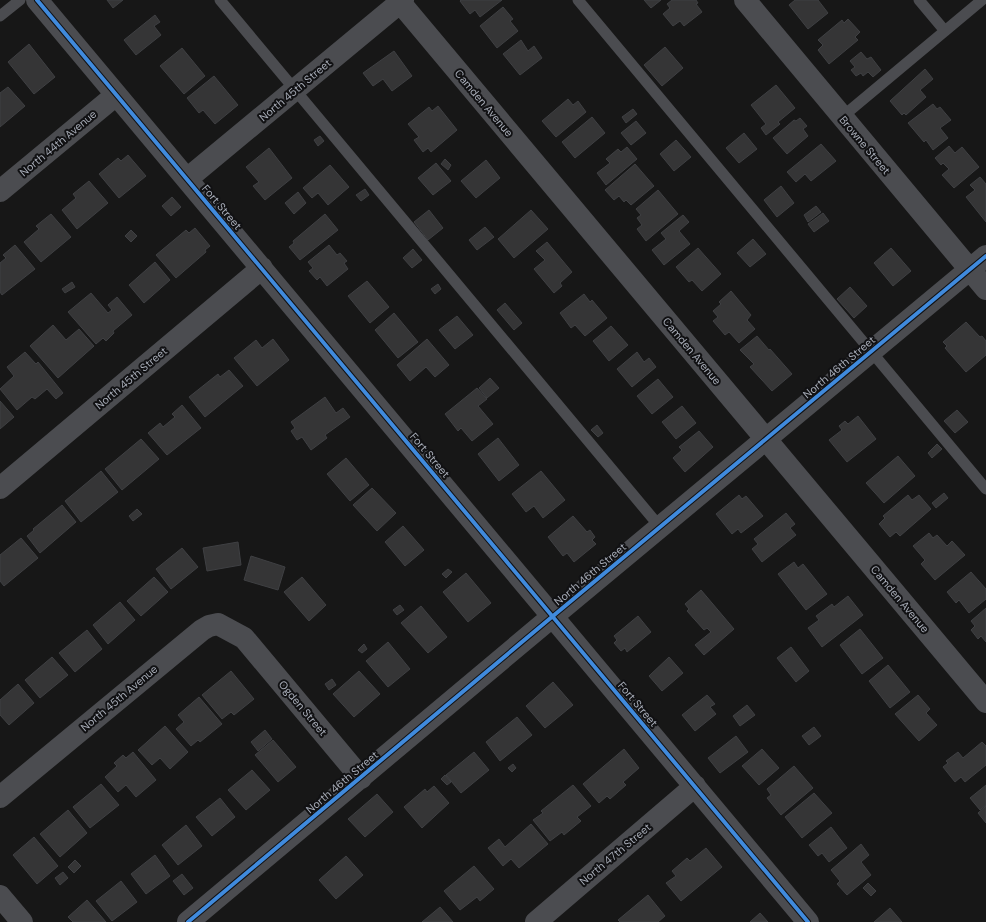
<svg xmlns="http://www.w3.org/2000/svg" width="986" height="922" font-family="'DM Sans',sans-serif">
<rect width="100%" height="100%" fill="#171717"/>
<path fill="#353536" stroke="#3f4043" d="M107,0h16l-10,8z
M461,0h41l-22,17 -5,-7 -5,4 -10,-13z
M644,0h17l-10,8z
M672,0h24l2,3 -2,1 6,8 -18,14 -4,-5 -7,5 -10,-12 7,-6 -3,-4z
M795,0h23l10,13 -20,16 -19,-24z
M503,7l10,12 -3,2 8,10 -21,17 -17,-22z
M155,15l5,7 -6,4 7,9 -25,20 -12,-15z
M848,19l12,13 -5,5 3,3 -29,24 -11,-14 5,-5 -5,-5 24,-20 2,3z
M521,40l7,11 6,-5 8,12 -22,17 -17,-21z
M29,44l26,33 -21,17 -26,-32z
M665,47l18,21 -21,18 -18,-21z
M182,48l23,28 -21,18 -24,-28z
M394,51l18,25 -20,15 -9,-12 -10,7 -10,-13z
M861,52l6,7 4,-2 10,13 -8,7 -5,-5 -5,4 -2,-3 -5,3 -5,-6 4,-3 -5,-6z
M925,69l8,10 -13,11 6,7 -20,18 -2,-2 -2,2 -12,-14z
M214,76l24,29 -23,19 -12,-14 -4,3 -12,-15z
M776,85l19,23 -17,14 2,2 -14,11 -5,-7 5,-4 -15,-19z
M8,87l17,19 -25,21v-34z
M568,99l5,6 5,-4 8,11 -30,25 -14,-16z
M933,104l4,5 3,-2 11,13 -11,8 8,10 -15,12 -7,-10 -2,2 -16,-19z
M438,106l19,24 -26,22 -3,-4 -5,4 -9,-12 5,-3 -11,-13 21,-17 3,4z
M633,109l4,5 -11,9 -4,-6z
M592,117l13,16 -30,25 -13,-16z
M800,118l7,8 -4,3 5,7 -21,18 -14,-16 21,-18 2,1z
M636,121l10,12 -15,12 -10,-12z
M744,133l13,16 -18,14 -13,-15z
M320,136l4,5 -6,5 -4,-6z
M676,140l15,17 -17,14 -14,-17z
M821,144l15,17 -25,20 -6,-7 -9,8 -9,-10z
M949,146l6,7 7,-6 17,20 -25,21 -12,-13 7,-6 -6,-6 -2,2 -6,-7z
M627,147l10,12 -31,26 -9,-12 13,-10 -4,-4 12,-10 3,3z
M269,148l23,30 -27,22 -12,-14 6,-4 -13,-15z
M128,155l18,21 -27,22 -20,-24 19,-16 3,3z
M445,159l6,6 -3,5 -7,-6z
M486,160l14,18 -24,20 -15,-17z
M436,163l15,18 -18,14 -15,-17z
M635,164l19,22 -23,19 -5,-5 -2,2 -5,-6 -5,4 -9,-10z
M330,165l19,22 -21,18 -10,-12 -6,5 -9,-10z
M980,177l6,7v38l-20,-25 9,-7 -5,-5z
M89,181l19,22 -31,26 -15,-19 14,-12 -3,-4z
M781,186l13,17 -17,14 -13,-17z
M365,189l4,6 -8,6 -5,-6z
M658,190l20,24 -32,27 -9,-12 5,-4 -5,-7 4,-3 -5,-6z
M298,192l8,11 -12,11 -9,-11z
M172,197l9,10 -10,9 -9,-10z
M816,206l5,6 -13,10 -4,-7z
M429,210l14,18 -15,12 -14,-18z
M531,210l17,19 -34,29 -16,-19z
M823,213l6,8 -15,11 -6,-8z
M51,214l20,23 -30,25 -17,-20 15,-13 -3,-3z
M325,214l13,16 -38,30 -11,-13 5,-4 -1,-2z
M683,215l6,7 -10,9 11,13 -26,21 -12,-15 14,-11 -5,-6z
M485,227l9,10 -17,13 -8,-10z
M195,228l15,18 -5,4 1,2 -30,26 -20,-23 30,-25 3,3z
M131,230l6,6 -6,6 -6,-6z
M753,239l13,15 -16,13 -13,-14z
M547,242l25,30 -12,11 2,3 -8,7 -20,-24 11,-9 -9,-9z
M15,245l20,24 -33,26 -2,-3v-29l6,-5 -3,-3z
M329,245l8,10 3,-2 7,8 -3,2 4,6 -21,17 -7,-9 -3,3 -8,-9 4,-3 -5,-6z
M698,248l23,26 -19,17 -10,-11 -3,2 -13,-15z
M891,248l20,23 -18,15 -19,-23z
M413,249l9,11 -10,8 -9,-10z
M155,262l15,18 -26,23 -15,-18z
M367,281l22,26 -19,16 -22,-27z
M72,282l3,5 -10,6 -3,-4z
M438,284l3,5 -6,5 -4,-5z
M850,287l17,19 -13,12 -17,-19z
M731,291l20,24 -4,5 8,9 -16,14 -10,-11 -4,3 -12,-14 5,-4 -5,-6 8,-7 -2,-2z
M91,293l17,20 4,-3 -4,-5 9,-8 15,18 -19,16 1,2 -8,8 -3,-3 -7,6 -28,-32z
M584,294l6,8 2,-2 15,18 -22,18 -10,-11 -4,3 -11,-15z
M505,303l17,20 -8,7 -17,-20z
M394,313l24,29 -20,16 -23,-28z
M457,316l16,19 -18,14 -16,-19z
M966,322l14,15 2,-1 4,5v14l-20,17 -21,-24 2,-2 -4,-4z
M53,325l13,15 13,-11 15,17 -36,32 -28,-32z
M611,326l17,19 -19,16 -16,-20z
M757,336l12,14 1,-1 22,25 -20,17 -22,-24 4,-3 -14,-14z
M273,339l16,21 -32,26 -23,-28 22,-18 6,8z
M427,339l22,26 -14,12 -9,-10 -16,14 -13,-16z
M25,352l11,12 2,-2 25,31 -7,6 -9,-10 -12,10 -3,-2 -15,13 -17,-21 14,-13 -7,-9z
M637,352l7,10 5,-4 7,9 -24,20 -15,-18z
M229,370l14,16 -38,31 -16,-20 29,-23 2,3z
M490,378l9,10 -12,10 -8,-10z
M658,379l15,18 -21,17 -15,-18z
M477,388l10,11 -9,7 15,18 -21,17 -11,-13 -3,3 -13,-17z
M325,397l11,16 7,-5 7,9 -25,18 2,3 -16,12 -9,-13 -5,3 -6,-9 4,-3 -4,-6z
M0,401l14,16 -14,12z
M182,405l19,23 -34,27 -19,-22 12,-10 3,4 12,-10 -3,-3z
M682,406l14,17 -20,16 -14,-17z
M957,410l11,12 -13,11 -11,-12z
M858,416l18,23 -29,23 -18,-22 13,-10 -3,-4 6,-5 3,3z
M597,425l6,8 -5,4 -7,-7z
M699,431l14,16 -28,25 -12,-14 9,-8 -3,-3z
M498,438l21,27 -20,16 -21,-27z
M141,439l18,20 -37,31 -17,-21z
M937,444l5,5 -10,9 -4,-5z
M898,456l17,20 -31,27 -18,-20z
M346,458l23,27 -19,16 -23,-27z
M101,471l17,21 -37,30 -16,-21z
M541,471l24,29 -22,18 -9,-12 -8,6 -14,-18z
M372,488l24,25 -19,18 -24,-26z
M944,493l4,5 -12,10 -4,-5z
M739,495l3,4 4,-3 17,20 -22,17 -3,-4 -6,5 -16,-20z
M908,495l4,5 7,-5 12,14 -31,27 -4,-4 -6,5 -11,-13 6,-6 -2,-2z
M62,505l14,17 -36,31 -13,-17 7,-6 -1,-1z
M137,509l5,5 -9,7 -4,-5z
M786,513l9,11 -5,4 6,7 -34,27 -10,-13 6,-5 -4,-5z
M573,516l14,16 3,-2 5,7 -3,3 4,4 -22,18 -7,-9 -4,3 -15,-19z
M403,526l21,24 -19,16 -20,-24z
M929,533l4,5 4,-3 10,11 5,-5 13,14 -30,25 -14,-16 4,-4 -12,-14z
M21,538l17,20 -34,28 -4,-5v-26z
M238,542l3,23 -34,6 -4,-23z
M182,548l16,19 -27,22 -15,-20z
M251,556l34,11 -7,23 -34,-10z
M794,562l4,6 5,-4 24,30 -21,16 -28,-36z
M448,569l4,3 -6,6 -4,-4z
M971,572l15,17v10l-17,14 -10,-13 -3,3 -9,-11z
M466,573l25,30 -23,19 -25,-30z
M154,577l14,15 -27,24 -14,-15z
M302,577l24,28 -17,16 -25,-29z
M701,590l33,39 -30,26 -9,-10 16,-13 -4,-4 -3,2 -17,-19 2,-2 -4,-5z
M848,596l15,19 -41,32 -14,-19 11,-8 -3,-4 16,-12 2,3z
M120,602l15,18 -27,24 -15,-19z
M400,605l4,5 -7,5 -4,-5z
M421,606l26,31 -19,16 -27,-30z
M986,608v34l-5,-6 -3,3 -7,-9 4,-4 -4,-5z
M638,616l13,16 -24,20 -2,-4 -4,3 -7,-8 3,-3 -3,-4z
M860,629l23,29 -21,16 -22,-29z
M87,630l15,19 -27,23 -16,-19z
M388,642l22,27 -22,18 -22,-26z
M364,644l3,5 -5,4 -4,-3z
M791,647l18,24 -13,11 -19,-24z
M52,657l16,18 -28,23 -15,-18z
M669,657l14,16 -21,18 -13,-15z
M888,665l22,27 -20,16 -21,-27z
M231,671l23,28 -20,16 -3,-3 -9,7 -20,-24z
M359,671l21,23 -26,23 -21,-23z
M332,679l4,6 -7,5 -4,-6z
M553,682l20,23 -28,23 -19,-22z
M18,684l16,19 -25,22 -9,-10v-15z
M707,695l8,9 -5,3 6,7 -21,17 -13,-16z
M918,695l12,14 -4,4 11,12 -18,16 -24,-27z
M199,697l23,27 -22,18 -2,-2 -7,6 -15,-17 8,-7 -6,-7z
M747,705l8,10 -15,11 -7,-10z
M517,717l15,18 -32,26 -14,-19z
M165,726l23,26 -18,17 -10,-11 -8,7 -14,-15z
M814,727l7,9 -12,9 -7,-9z
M265,730l7,9 -14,12 -7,-9z
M736,736l12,16 -28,21 -12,-15z
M273,740l23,27 -18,15 -23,-27z
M982,742l4,4v19l-21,17 -4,-5 -6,5 -12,-15 5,-4 -2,-2 12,-9 5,6z
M624,749l15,19 -16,14 3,3 -16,14 -3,-3 -8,7 -16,-19z
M762,749l17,19 -20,17 -17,-19z
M133,752l23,28 -20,17 -10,-12 -8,7 -13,-15 12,-11 -3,-3 9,-8 3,3z
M474,752l15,18 -28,23 -15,-18z
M513,764l3,4 -4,4 -4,-4z
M794,766l19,22 -32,27 -14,-17 4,-3 -4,-6z
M252,770l18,20 -24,20 -18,-20z
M445,775l6,7 -4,3 -6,-6z
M101,784l18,21 -29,23 -17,-21z
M573,785l18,21 -14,11 4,4 -17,14 -2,-3 -12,9 -17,-21 10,-7 -2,-2z
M986,785v20l-6,5 -10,-12z
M434,786l15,17 -27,25 -18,-21 21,-18 2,3z
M814,793l18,20 -30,25 -17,-21z
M377,794l16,18 -28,25 -17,-18z
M220,798l15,19 -23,19 -16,-19z
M986,806v17l-8,-10z
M68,810l19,23 -27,24 -20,-23z
M531,824l17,20 -29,24 -8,-9 -8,7 -15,-18 11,-9 6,8z
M186,825l16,21 -24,19 -16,-20z
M831,827l16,21 -18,14 -7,-9 -4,3 -9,-11z
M34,837l24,29 -21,18 -24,-29z
M861,844l8,11 -8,7 10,13 -24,20 -10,-11 3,-3 -9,-11z
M706,848l16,19 -41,34 -15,-18 10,-7 -4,-5 15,-13 3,3z
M155,855l15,21 -24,18 -15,-20z
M346,856l17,19 -27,24 -17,-19z
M75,860l6,6 -7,7 -6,-6z
M474,866l20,23 -14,12 -3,-4 -17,13 -16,-19z
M63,872l5,6 -8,7 -5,-7z
M182,874l11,14 -9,7 -11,-14z
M121,881l16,21 -25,19 -16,-20z
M868,883l8,8 -5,5 -8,-8z
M648,895l17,21 -7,6h-38l-2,-2z
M87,900l19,22h-33l-5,-5z
M440,907l13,15h-31z
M890,908l12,14h-28z
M760,913l8,9h-18z"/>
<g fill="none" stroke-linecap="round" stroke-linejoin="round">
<path stroke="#4b4c50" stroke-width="11" d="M220,0l440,527
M578,0l408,489
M919,0l26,31
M0,16l20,-16
M842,117l140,-117"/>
<path stroke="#4b4c50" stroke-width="22" d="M37,0l771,922
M398,0l588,702
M745,0l241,289
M187,179l216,-179
M0,191l116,-96
M0,488l262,-220
M0,797l202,-167 7,-4 9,-2 26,14 117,140
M0,896l22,26
M188,922l365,-306 433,-360
M536,922l159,-136"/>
<g stroke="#111113" stroke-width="6">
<path id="cycleway" d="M37,0l771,922
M188,922l365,-306 433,-360"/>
</g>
<use href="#cycleway" stroke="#408adc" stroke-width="4"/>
</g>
<g text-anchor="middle" stroke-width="4" stroke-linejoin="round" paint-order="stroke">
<g font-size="11" fill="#a8adb8" stroke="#111113">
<text transform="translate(295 90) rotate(-40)" y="4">North 45th Street</text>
<text transform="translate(484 103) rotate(50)" y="4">Camden Avenue</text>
<text transform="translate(58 143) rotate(-40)" y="4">North 44th Avenue</text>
<text transform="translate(865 145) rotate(50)" y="4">Browne Street</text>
<text transform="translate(222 207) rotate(50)" y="4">Fort Street</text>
<text transform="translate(692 351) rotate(50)" y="4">Camden Avenue</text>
<text transform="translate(839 367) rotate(-40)" y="4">North 46th Street</text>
<text transform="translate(131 378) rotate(-40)" y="4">North 45th Street</text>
<text transform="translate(430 455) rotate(50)" y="4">Fort Street</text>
<text transform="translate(590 574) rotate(-40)" y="4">North 46th Street</text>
<text transform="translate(900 599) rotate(50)" y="4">Camden Avenue</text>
<text transform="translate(119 698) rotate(-40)" y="4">North 45th Avenue</text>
<text transform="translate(638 704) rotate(50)" y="4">Fort Street</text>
<text transform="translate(303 708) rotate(50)" y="4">Ogden Street</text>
<text transform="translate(342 782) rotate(-40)" y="4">North 46th Street</text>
<text transform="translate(615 854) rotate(-40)" y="4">North 47th Street</text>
</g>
</g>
</svg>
